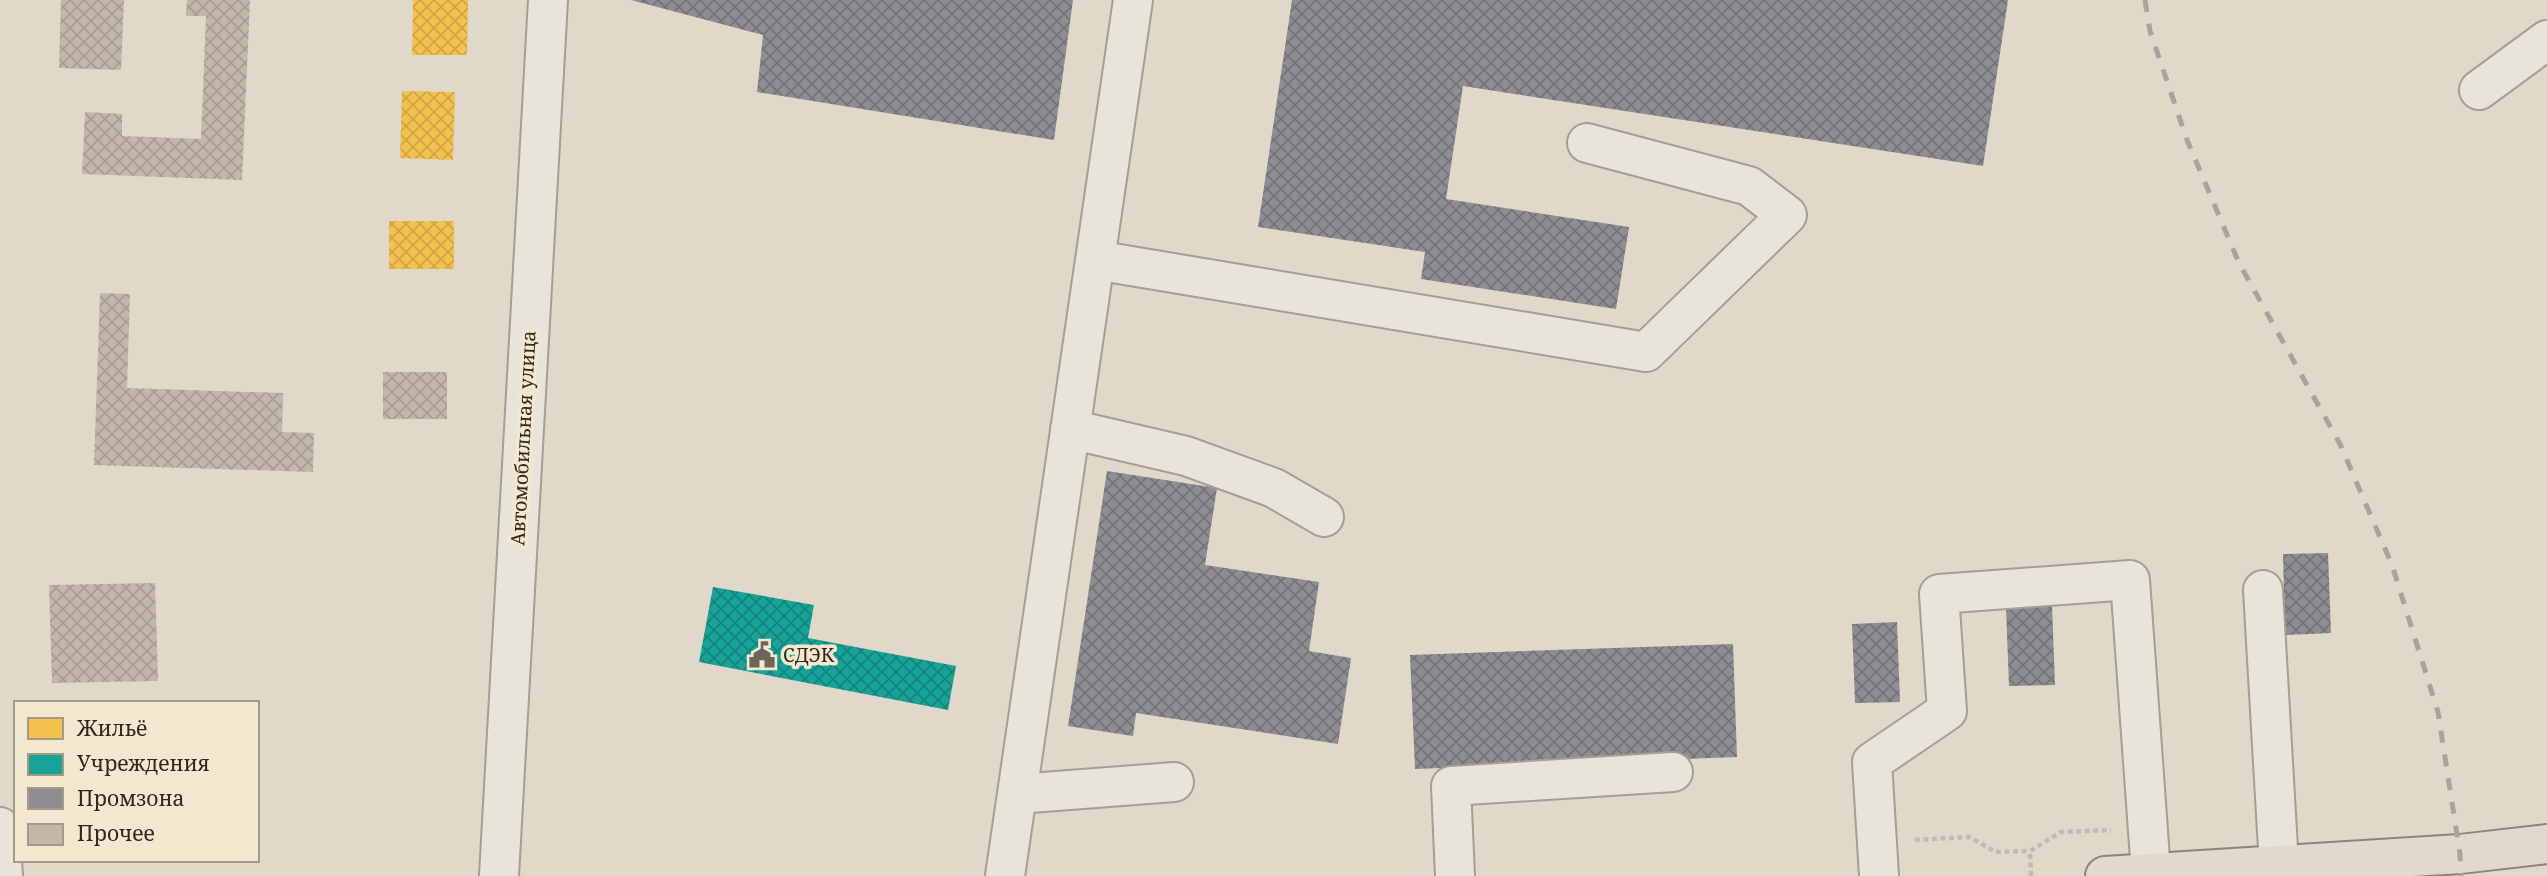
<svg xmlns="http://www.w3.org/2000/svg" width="2547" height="876" font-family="'Noto Serif',serif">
<defs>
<pattern id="homes-cross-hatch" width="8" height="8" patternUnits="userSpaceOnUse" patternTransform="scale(1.75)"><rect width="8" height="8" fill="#f2c14e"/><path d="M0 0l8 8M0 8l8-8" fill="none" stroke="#d0a644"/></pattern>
<pattern id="public-cross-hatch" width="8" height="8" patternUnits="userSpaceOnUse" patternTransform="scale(1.75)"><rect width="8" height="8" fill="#17a398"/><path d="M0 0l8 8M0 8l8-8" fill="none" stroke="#15857b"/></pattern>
<pattern id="industry-cross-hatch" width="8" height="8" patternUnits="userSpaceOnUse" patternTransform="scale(1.75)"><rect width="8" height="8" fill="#8d8d92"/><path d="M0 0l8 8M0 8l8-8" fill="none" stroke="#747377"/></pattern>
<pattern id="building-cross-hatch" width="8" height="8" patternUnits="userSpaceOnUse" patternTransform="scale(1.75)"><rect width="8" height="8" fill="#c3b7aa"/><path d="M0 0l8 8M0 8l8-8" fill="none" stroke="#a89d92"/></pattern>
</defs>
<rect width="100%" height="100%" fill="#e0d9c9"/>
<path fill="url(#homes-cross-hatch)" d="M413,0h55l-1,55h-55z
M402,91l53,1 -2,68 -53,-2z
M389,221h65v48h-65z"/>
<path fill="url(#public-cross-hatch)" d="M713,587l101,18 -6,33 148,28 -8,44 -249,-48z"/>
<path fill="url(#industry-cross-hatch)" d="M631,0h442l-19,140 -297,-48 6,-57z
M1292,0h716l-25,166 -520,-80 -17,113 183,28 -13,82 -195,-30 4,-27 -167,-25z
M1107,471l110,17 -12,77 114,17 -10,69 42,7 -13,86 -202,-31 -3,23 -65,-10z
M2328,553l3,80 -46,2 -2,-81z
M2052,605l3,80 -46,1 -3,-79z
M1897,622l3,80 -45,1 -3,-79z
M1733,644l4,113 -322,12 -5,-114z"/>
<path fill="url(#building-cross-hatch)" d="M61,0h63l-3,70 -62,-2z
M187,0h63l-8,180 -160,-6 3,-62 37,2v22l79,3 5,-123h-20z
M100,293l30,1 -3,94 156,5 -1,39 32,1 -1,39 -219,-7z
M383,372h64v47h-64z
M155,583l3,98 -106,2 -3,-98z"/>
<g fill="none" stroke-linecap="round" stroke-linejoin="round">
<g stroke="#a59e93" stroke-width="42">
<path id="minor" d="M2479,90l68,-50
M1095,260l551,92 141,-137 -38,-29 -162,-43
M1070,429l116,27 88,32 50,29
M2263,590l16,276
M1017,794l157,-12
M0,827l3,49
M499,876l49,-876
M1005,876l128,-876
M1455,876l-4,-90 222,-14
M1879,876l-7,-114 75,-51 -8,-117 191,-14 21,293"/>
</g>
<g stroke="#8a8479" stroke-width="42">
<path id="major" d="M2105,876l355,-22 87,-10"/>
</g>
<path stroke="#c1bbb2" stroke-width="4.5" stroke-dasharray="5 3.5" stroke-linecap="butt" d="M1915,840l54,-3 27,15 34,-1
M2031,876l-1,-25 31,-19 50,-2"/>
<use href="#minor" stroke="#e8e4da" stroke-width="38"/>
<use href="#major" stroke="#e0dacc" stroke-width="38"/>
<path stroke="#a8a39b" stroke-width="5" stroke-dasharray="12 12" stroke-linecap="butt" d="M2145,0l5,31 37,109 52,123 101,181 52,121 46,147 22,142 1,22"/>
</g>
<defs>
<g id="civic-bare" transform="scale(2.1)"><path d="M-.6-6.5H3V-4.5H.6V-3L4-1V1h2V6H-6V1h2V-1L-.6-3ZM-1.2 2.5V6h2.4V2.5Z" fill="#6e6559" stroke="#f2e7cf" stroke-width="2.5" paint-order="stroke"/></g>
</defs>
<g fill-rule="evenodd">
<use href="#civic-bare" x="762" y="655"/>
</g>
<g text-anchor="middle" stroke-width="7" stroke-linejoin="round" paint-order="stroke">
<g font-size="19" fill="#31271d" stroke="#f2e7cf">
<text transform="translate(523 438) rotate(-87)" y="7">Автомобильная улица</text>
</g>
<g font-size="19" fill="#31271d" stroke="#f2e7cf" text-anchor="start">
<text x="783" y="662">СДЭК</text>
</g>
</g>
<rect x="14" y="701" width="245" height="161" fill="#f2e7cf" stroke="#a59a88" stroke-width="2"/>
<rect x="28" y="718" width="35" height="21" fill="#f2c14e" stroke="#a59a88" stroke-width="2"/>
<text x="77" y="736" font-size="21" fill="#31271d">Жильё</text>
<rect x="28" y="754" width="35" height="21" fill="#17a398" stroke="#a59a88" stroke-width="2"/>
<text x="77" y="771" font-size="21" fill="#31271d">Учреждения</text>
<rect x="28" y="788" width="35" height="21" fill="#8d8d92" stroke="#a59a88" stroke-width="2"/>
<text x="77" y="806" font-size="21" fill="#31271d">Промзона</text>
<rect x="28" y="824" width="35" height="21" fill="#c3b7aa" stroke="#a59a88" stroke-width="2"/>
<text x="77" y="841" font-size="21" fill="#31271d">Прочее</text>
</svg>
